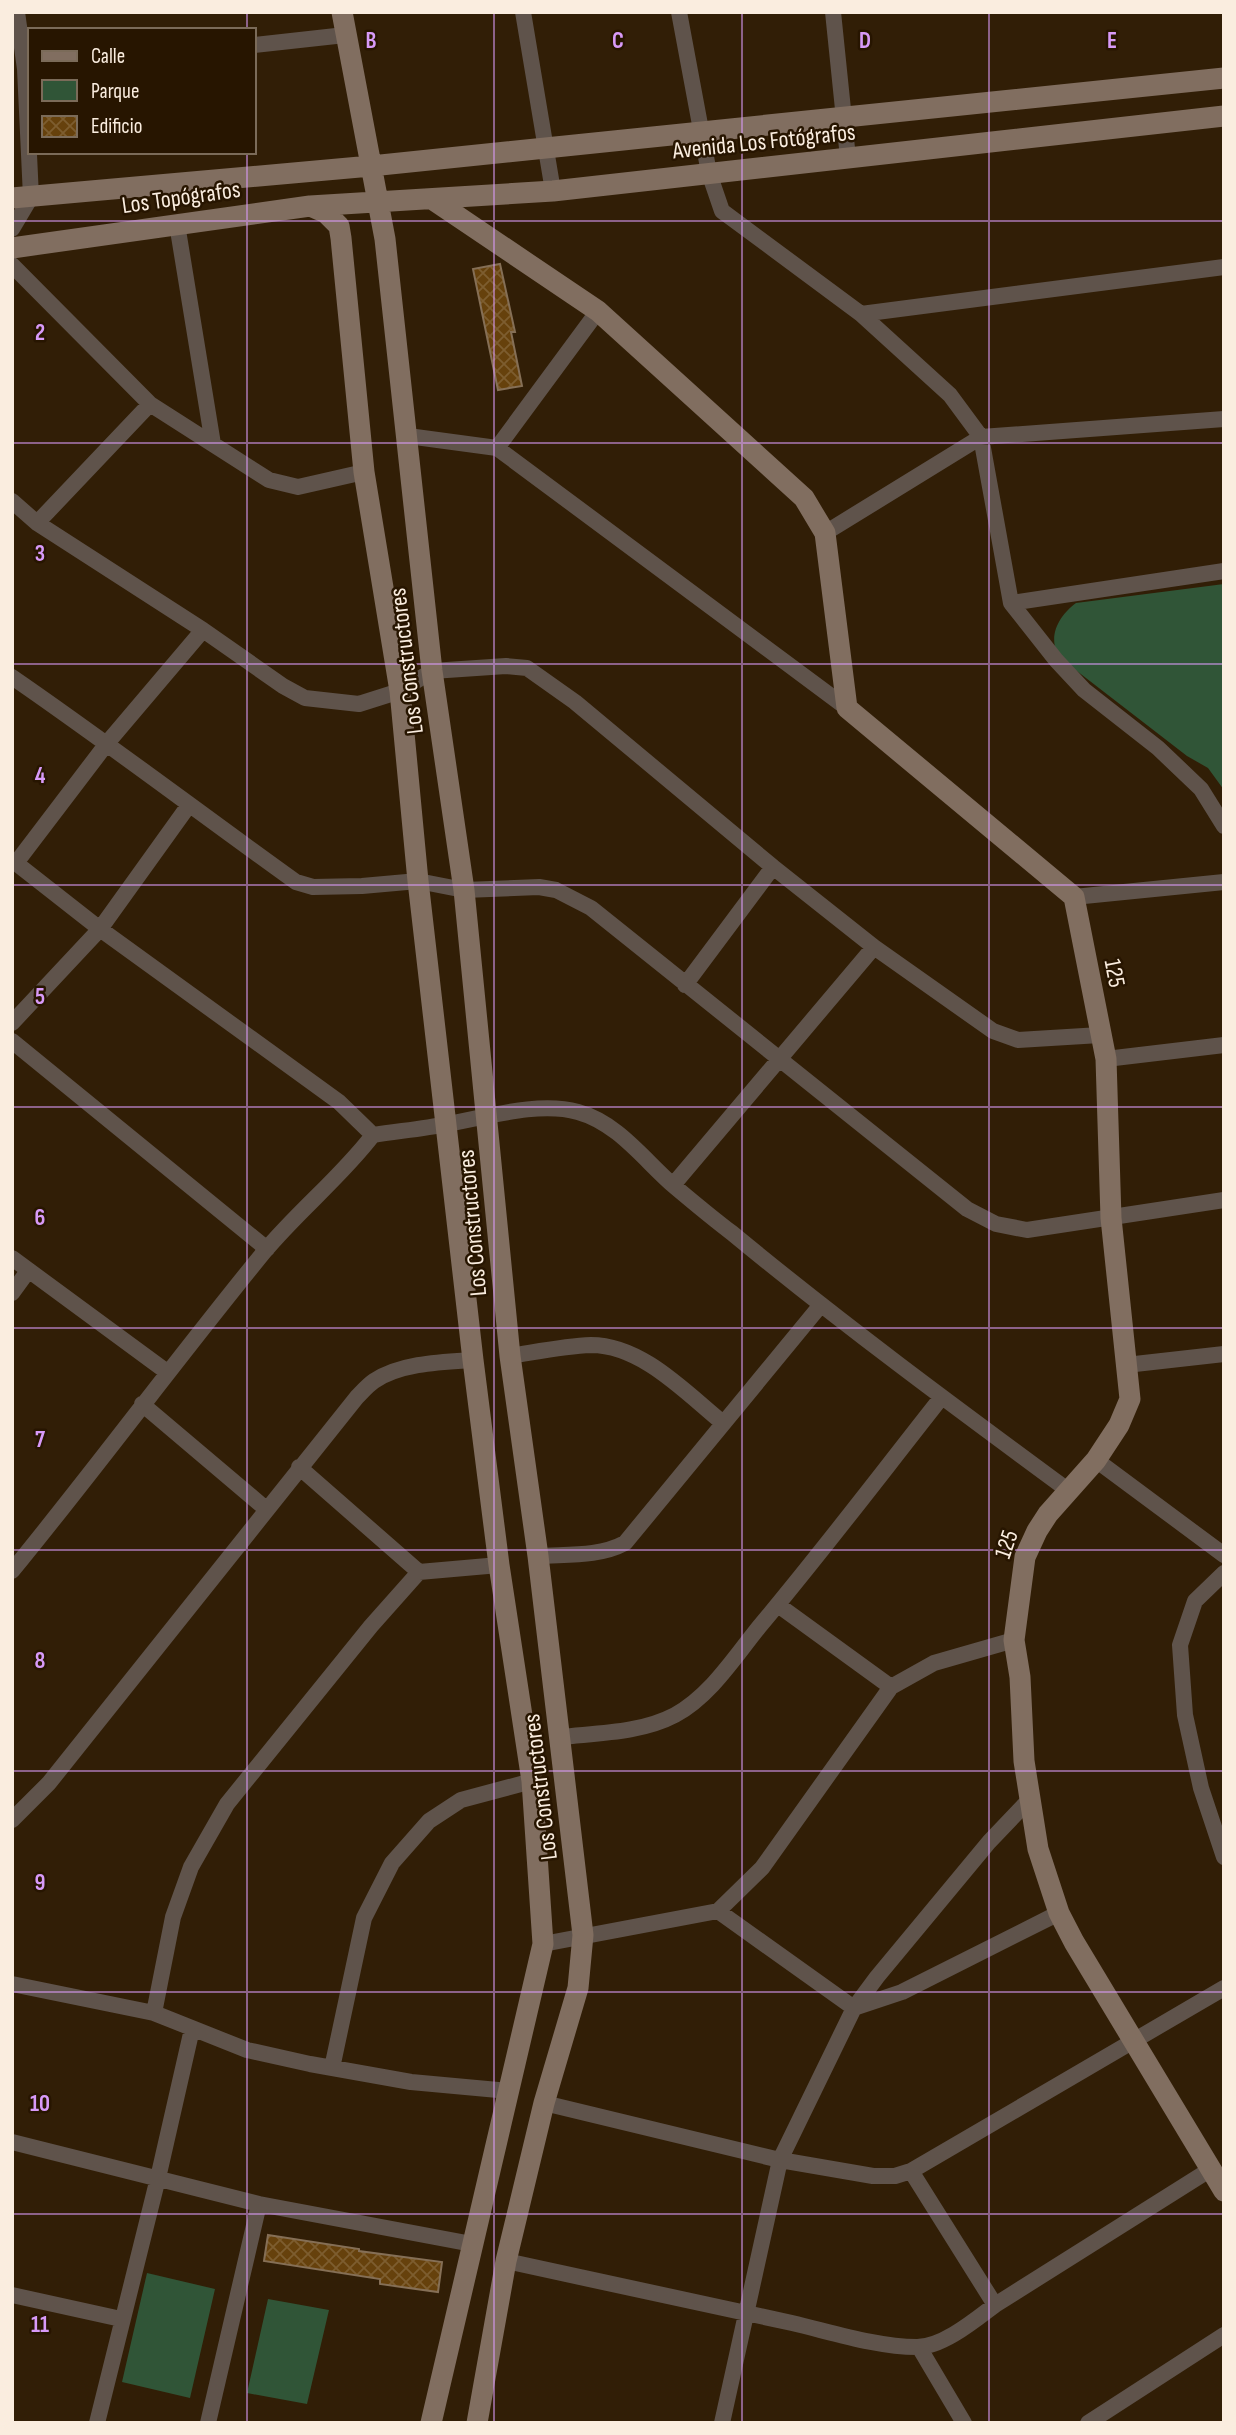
<svg xmlns="http://www.w3.org/2000/svg" width="1236" height="2435" font-family="'Sofia Sans Condensed',sans-serif">
<defs>
<pattern id="building-cross-hatch" width="8" height="8" patternUnits="userSpaceOnUse" patternTransform="scale(1.75)"><rect width="8" height="8" fill="#66410c"/><path d="M0 0l8 8M0 8l8-8" fill="none" stroke="#7d5d2f"/></pattern>
</defs>
<rect width="100%" height="100%" fill="#311e06"/>
<path fill="#305537" d="M1224,584v206l-16,-22 -21,-12 -114,-88c-4,-5 -13,-11 -16,-16 -9,-19 5,-39 19,-49z
M147,2273l68,16 -25,109 -68,-16z
M268,2299l61,11 -22,94 -60,-11z"/>
<path fill="url(#building-cross-hatch)" stroke="#856f56" stroke-width="2" d="M500,264l15,68h-4l11,54 -24,4 -25,-121z
M268,2235l91,14v2l83,11 -4,30 -58,-8v-5l-116,-18z"/>
<g fill="none" stroke-linecap="round" stroke-linejoin="round">
<path stroke="#5f534b" stroke-width="16" d="M523,12l30,179
M679,12l30,161 13,38 139,103 89,81 31,42 30,166 45,57 28,30 74,58 43,41 23,37
M833,12l15,146
M254,45l91,-10
M177,224l36,220
M12,229l19,-32 -6,-128 -8,-57
M12,265l138,139 119,76 29,7 66,-15
M861,314l363,-47
M408,436l89,12 350,260
M497,448l101,-137
M12,501l25,22 166,107 80,56 22,12 54,6 41,-13 32,-20 74,-5 21,2 48,34 198,165 101,80 119,84 25,9 82,-5
M37,523l113,-119
M825,533l156,-96 243,-18
M1011,603l213,-32
M12,677c96,66 189,137 284,205l17,5 49,-1 56,-5 46,9 75,-3 17,3 35,18 376,301 29,15 31,6 197,-30
M12,860l88,69 239,173 34,33c25,-4 50,-6 74,-11 40,-7 92,-23 131,-12 40,11 66,48 96,74 19,16 38,32 58,47 109,90 223,174 337,258
M16,863l92,-121 95,-112
M1074,897l150,-15
M685,985l88,-118
M12,1023l88,-94 89,-124
M12,1041l255,208
M1106,1059l118,-14
M673,1185l201,-238
M12,1258l155,114
M12,1293l16,-22
M510,1356c26,-4 54,-10 81,-11 51,0 95,48 132,78
M1126,1365l98,-11
M142,1404l124,105
M1096,1460l128,95
M299,1467l120,105
M538,1556c29,-2 61,1 87,-13l195,-237
M12,1571c86,-105 166,-214 252,-319 34,-41 77,-75 109,-117
M1224,1573l-29,28 -15,44 5,70 16,73 23,69
M778,1605l113,82
M561,1737c37,-4 80,-4 114,-22 35,-19 59,-57 84,-88 63,-75 122,-153 182,-229
M12,1820l37,-37 308,-386c5,-5 11,-12 17,-16 27,-18 68,-19 99,-21
M718,1911l136,97
M543,1944l175,-33 44,-43 129,-181 43,-24 80,-23
M12,1984l142,29 93,37 63,14 101,18 98,9
M854,2008l48,-16 157,-79
M154,2013l19,-96 18,-50 36,-63 144,-178 48,-54 80,-7
M332,2068l32,-150 28,-55 37,-42 32,-21 71,-19
M544,2103l236,57 93,16h22l16,-5 313,-183
M12,2142l247,62 213,40
M911,2171l84,134
M506,2261c95,21 190,42 286,62 39,9 85,24 125,24 26,0 58,-27 78,-42l216,-136
M12,2295l109,24
M919,2347l45,76
M97,2423l61,-245 34,-149
M208,2423l51,-219
M722,2423l58,-263 74,-152 23,-31 112,-135 40,-42
M1088,2423l136,-88"/>
<path stroke="#816e60" stroke-width="21" d="M342,12l43,227 47,432 32,219 46,466 28,200 45,379 -5,53 -34,115 -38,158 -29,162
M12,198l359,-32 853,-88
M432,199l166,112 206,187 21,35 22,175 227,189 32,162 5,159 19,181 -11,26 -23,35 -48,54 -11,17 -12,26 -11,83 6,37 4,84 14,88 21,64 15,29 150,249
M310,206l243,-15 671,-75
M12,248l298,-42 16,7 13,13 2,12 23,234 36,219 18,190 55,479 26,205 33,216 11,163 -112,479"/>
</g>
<path fill="none" stroke="#d89af8" stroke-width="2" stroke-opacity="0.55" d="M247,12v18M494,12v2411M742,12v2411M989,12v2411M247,152v2271M12,221h1212M12,443h1212M12,664h1212M12,885h1212M12,1107h1212M12,1328h1212M12,1550h1212M12,1771h1212M12,1992h1212M12,2214h1212"/>
<g text-anchor="middle" stroke-width="5" stroke-linejoin="round" paint-order="stroke">
<g font-size="24" fill="#faeddf" stroke="#271500">
<text transform="translate(764 141) rotate(-6)" y="8">Avenida Los Fotógrafos</text>
<text transform="translate(181 197) rotate(-8)" y="8">Los Topógrafos</text>
<text transform="translate(406 661) rotate(-97)" y="8">Los Constructores</text>
<text transform="translate(1115 973) rotate(79)" y="8">125</text>
<text transform="translate(472 1223) rotate(-95)" y="8">Los Constructores</text>
<text transform="translate(1006 1544) rotate(-71)" y="8">125</text>
<text transform="translate(540 1787) rotate(-97)" y="8">Los Constructores</text>
</g>
</g>
<g font-size="23" text-anchor="middle" font-weight="bold" fill="#d89af8" stroke="#271500" stroke-width="5" stroke-linejoin="round" paint-order="stroke">
<text x="371" y="48">B</text>
<text x="618" y="48">C</text>
<text x="865" y="48">D</text>
<text x="1112" y="48">E</text>
<text x="40" y="340">2</text>
<text x="40" y="561">3</text>
<text x="40" y="783">4</text>
<text x="40" y="1004">5</text>
<text x="40" y="1225">6</text>
<text x="40" y="1447">7</text>
<text x="40" y="1668">8</text>
<text x="40" y="1890">9</text>
<text x="40" y="2111">10</text>
<text x="40" y="2332">11</text>
</g>
<rect width="1236" height="2435" fill="none" stroke="#faeddf" stroke-width="28"/>
<rect x="28" y="28" width="228" height="126" fill="#271500" stroke="#7b6b59" stroke-width="2"/>
<rect x="42" y="51" width="35" height="10" fill="#816e60" stroke="#7b6b59" stroke-width="2"/>
<text x="91" y="63" font-size="21" fill="#faeddf">Calle</text>
<rect x="42" y="80" width="35" height="21" fill="#305537" stroke="#7b6b59" stroke-width="2"/>
<text x="91" y="98" font-size="21" fill="#faeddf">Parque</text>
<rect x="42" y="116" width="35" height="21" fill="url(#building-cross-hatch)" stroke="#7b6b59" stroke-width="2"/>
<text x="91" y="133" font-size="21" fill="#faeddf">Edificio</text>
</svg>
